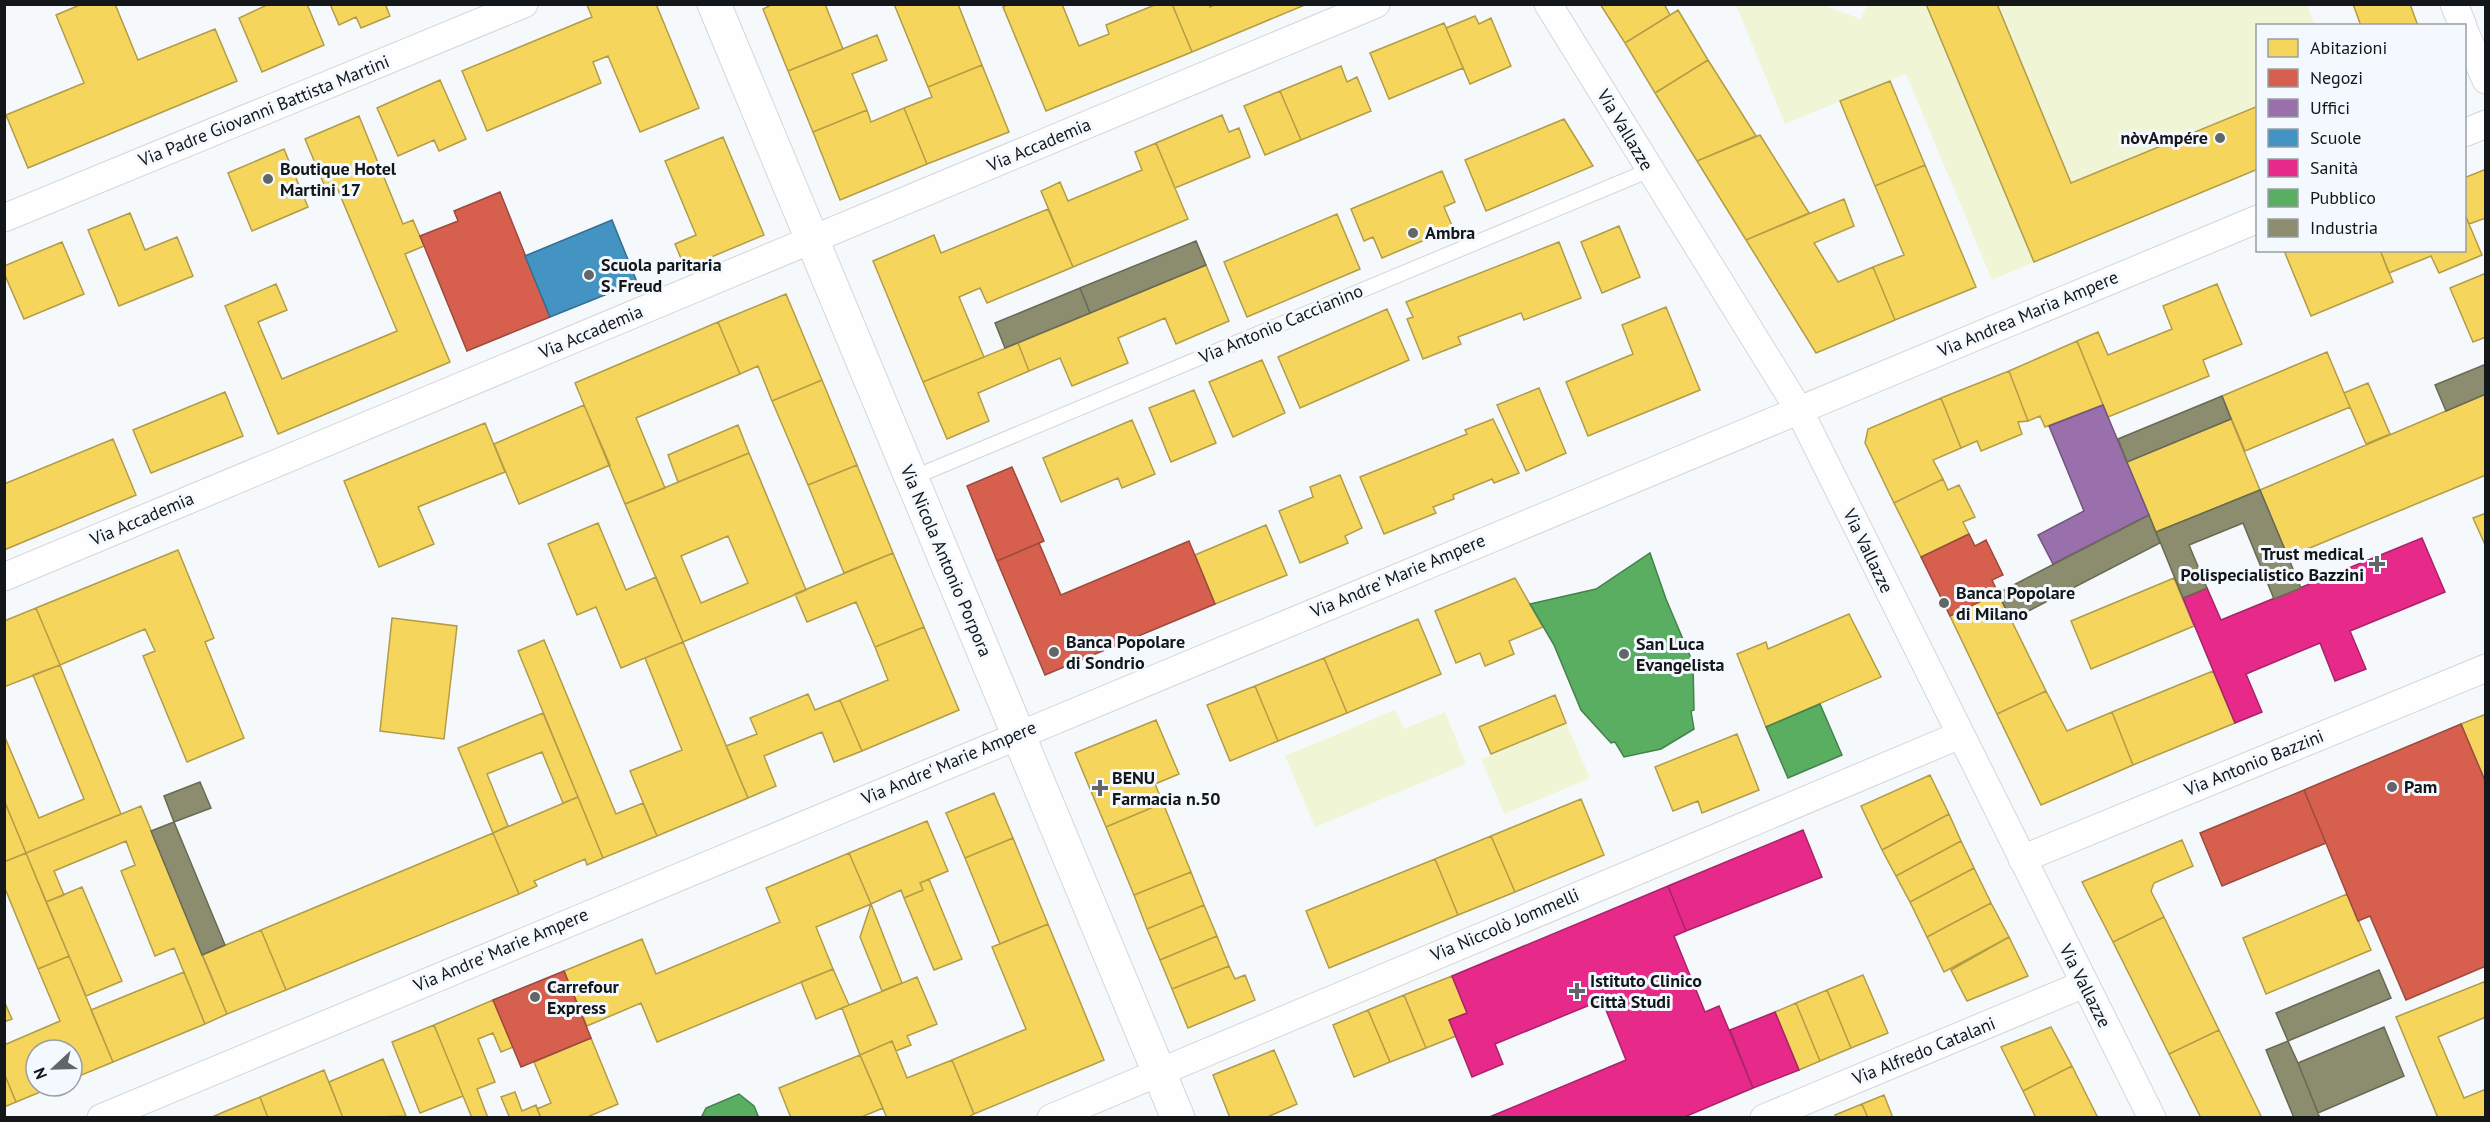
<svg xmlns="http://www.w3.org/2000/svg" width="2490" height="1122" font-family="'PT Sans',sans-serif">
<rect width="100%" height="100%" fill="#f6f9fb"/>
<path fill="#eff5d5" d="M1736,5h86l39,14 6,-14h59l108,257 -42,18 -86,-206 -121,50z
M1997,5h310l8,20 -57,1 -1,80 -186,77z
M1395,710l9,19 41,-17 21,52 -151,63 -30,-71z
M1566,723l24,55 -86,36 -23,-55z"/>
<path fill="#f6d55c" stroke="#b29c48" stroke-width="1.5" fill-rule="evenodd" d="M82,4h33l23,56 77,-31 22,52 -209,87 -22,-53 78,-32 -28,-68z
M269,4h38l17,41 -62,27 -23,-54z
M330,4h60l-4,2 4,10 -29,12 -5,-11 -17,8z
M589,4h67l43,104 -59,24 -32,-76 -15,6 8,21 -114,48 -25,-60 130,-54 -5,-12z
M773,4h52l18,45 -55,22 -25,-62z
M894,4h64l24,61 -54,22z
M1009,4h53l17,42 30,-12 -3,-9 51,-21h15l20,48 -146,59 -43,-104z
M1172,4h37l1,3 6,-3h91l-115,48z
M1600,4h64l6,11 -45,28z
M1926,4h71l74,179 187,-77v63l-224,93z
M2353,4h57l8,22h-57z
M1678,10l30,50 -53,33 -30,-50z
M1475,16l4,8 12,-6 20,48 -41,18 -24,-56z
M1444,23l19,45 -74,31 -19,-46z
M877,35l10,25 -35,14 15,36 -54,22 -25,-61z
M1708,60l48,76 -59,25 -42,-68z
M982,65l27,67 -82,32 -23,-56 28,-11 -4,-10z
M1341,66l6,16 10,-5 14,34 -70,29 -21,-49z
M440,80l26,59 -27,12 -5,-11 -36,16 -21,-48z
M1890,81l35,84 -50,21 -35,-85z
M1280,91l21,49 -36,15 -21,-49z
M904,108l23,56 -87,36 -27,-68 54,-22 4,12z
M1222,115l7,17 10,-4 11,29 -75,31 -19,-45z
M359,116l44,108 10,-4 11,26 -19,8 45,108 -172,72 -53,-128 51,-22 11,26 -29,12 24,57 115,-48 -62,-148 -10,4 -20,-48z
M1564,119l29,47 -107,45 -21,-51z
M1760,135l49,78 -63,27 -49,-79z
M723,137l41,98 -79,33 -10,-24 21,-9 -31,-74z
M1156,143l32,76 -115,48 -32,-76 19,-9 8,19 74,-31 -7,-18z
M284,149l24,58 -56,24 -24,-58z
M1925,165l51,122 -81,33 -22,-53 31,-12 -29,-69z
M2486,169v49l-17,6 -5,-12v-34z
M1442,171l13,31 -11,5 9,21 -71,30 -9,-21 -9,4 -13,-32z
M1844,199l10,27 -40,17 24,39 35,-15 22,53 -79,33 -70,-113z
M1048,209l25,58 -86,36 -7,-15 -21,9 25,60 -61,25 -50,-121 61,-26 7,18z
M2464,212l18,43 -43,18 -8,-17 -42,17 -9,-23h84z
M130,213l15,37 32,-13 16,39 -74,30 -31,-76z
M1337,214l23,55 -113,48 -23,-55z
M1619,226l21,51 -38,16 -21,-51z
M62,242l22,52 -60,25 -20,-46v-7z
M1559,242l22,56 -57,22 -3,-7 -63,24 3,7 -38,15 -16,-40 6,-2 -7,-15z
M2290,250h90l13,32 -82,34 -26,-63z
M1206,265l23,56 -53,23 -11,-26 -47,20 10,25 -56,23 -12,-28 -31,13 -11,-28z
M2486,273v64l-13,5 -23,-54z
M2217,284l25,60 -39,16 6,16 -101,41 -31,-76 21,-9 10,23 64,-26 -9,-23z
M786,294l36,86 -50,21 -14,-35 -18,8 -22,-52z
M1666,307l34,83 -112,46 -22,-54 67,-28 -11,-29z
M1387,309l22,51 -109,48 -22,-51z
M718,322l22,52 -104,44 29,70 -40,16 -50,-121z
M2077,341l26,64 -58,22 -5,-11 -12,5 -19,-50z
M1018,343l11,28 -51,22 11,28 -42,18 -24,-57z
M2327,352l23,55 -105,44 -23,-55z
M1262,360l23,53 -52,24 -24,-55z
M2009,371l19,50 -10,1 4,12 -41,17 -4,-10 -16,7 -20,-50z
M822,380l35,85 -49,20 -36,-84z
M2368,383l22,51 -24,10 -22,-51z
M1539,388l27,65 -40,18 -29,-66z
M1194,390l22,53 -45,19 -22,-54z
M225,392l18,44 -92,37 -18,-43z
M2486,394v81l-198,82 -28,-67z
M1941,398l20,50 -28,12 10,19 -49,24 -29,-60 3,-14z
M584,405l26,60 -91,39 -25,-60z
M1493,419l26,54 -25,10 -2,-4 -39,16 1,4 -21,8 3,6 -52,21 -24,-57 107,-43 -2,-4z
M2231,419l29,71 -104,42 -29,-70z
M1132,420l23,54 -33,14 -4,-10 -57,24 -18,-44z
M485,423l20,49 -87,35 16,37 -55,23 -35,-86z
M738,425l11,28 -71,29 -10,-27z
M113,439l23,56 -132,55v-66z
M749,453l57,137 -123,52 -58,-138zM728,536l20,47 -47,20 -20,-47z
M857,465l36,88 -49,20 -36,-88z
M1340,475l22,53 -17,8 3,7 -48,20 -21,-52 34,-14 -3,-10z
M1943,479l5,11 11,-5 16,32 -12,5 6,12 -48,23 -27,-54z
M2486,513v34l-13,-29z
M598,523l28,67 30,-13 27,65 -62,26 -25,-61 -19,8 -29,-71z
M1266,525l21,50 -72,29 -20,-49z
M178,550l36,88 -9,4 39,96 -57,24 -44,-106 12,-5 -10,-22 -85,36 -24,-57z
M893,553l31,74 -49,20 -19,-45 -49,20 -12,-28z
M1515,578l28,49 -34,14 5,13 -29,12 -5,-13 -24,10 -21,-52z
M2174,578l20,48 -103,43 -20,-48z
M1998,593l48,98 -49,23 -47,-98z
M36,608l24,57 -56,22v-66z
M1849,614l32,63 -115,50 -29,-73 29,-12 2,7z
M392,618l65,8 -13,113 -64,-8z
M1418,619l23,55 -94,39 -23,-55z
M924,627l35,83 -97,41 -22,-51 48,-20 -13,-33z
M544,640l72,174 27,-11 14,33 -54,22 -85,-207z
M683,642l65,156 -91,38 -27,-65 52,-21 -37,-92z
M1324,658l23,55 -69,28 -23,-55z
M60,665l61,149 -95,39 -22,-53v-65l35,83 45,-19 -51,-124z
M2213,671l22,52 -102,42 -21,-53z
M1255,686l23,55 -48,20 -23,-56z
M2046,691l21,40 45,-19 21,53 -92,40 -44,-91z
M808,694l7,16 25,-10 22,51 -28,11 -12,-30 -58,24 12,30 -28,12 -22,-52 31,-12 -7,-16z
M1555,695l11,28 -75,31 -12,-27z
M543,713l35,84 -15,6 -21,-51 -55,22 21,52 -15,7 -35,-85z
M2486,714v64l-2,1 -23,-55z
M1156,720l23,54 -24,10 8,19 -57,24 -31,-74z
M1737,734l22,56 -57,23 -4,-12 -25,10 -18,-44z
M1930,775l19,39 -67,36 -21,-44z
M994,793l19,45 -48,20 -19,-45z
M578,797l25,61 -16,7 -2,-6 -51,22 3,5 -18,8 -26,-61z
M1581,799l23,56 -89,37 -24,-56z
M4,800l22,53 -22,9z
M1163,803l28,69 -57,23 -28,-68z
M141,806l86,208 -22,10 -31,-76 -19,8 -34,-85 14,-6 -9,-24 -72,30 10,24 -18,7 -20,-49z
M1949,814l12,27 -65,35 -14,-26z
M927,821l21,50 -28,12 3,7 -19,8 -3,-8 -30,14 -22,-51z
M493,833l26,61 -233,96 -25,-60z
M1491,836l24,56 -57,23 -23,-56z
M1013,838l35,86 -48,20 -35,-86z
M2182,840l11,26 -39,17 -3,8 13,26 -51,25 -31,-60z
M1961,841l13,27 -64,34 -14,-26z
M26,853l43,103 -31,13 -34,-83v-24z
M849,853l22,51 -55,23 17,42 -176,73 -16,-39 -54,23 -23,-55 78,-32 14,35 12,-5 112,-47 -14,-34z
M1435,859l23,56 -129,53 -23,-57z
M1974,868l17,35 -64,34 -17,-35z
M1191,872l13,33 -57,24 -13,-34z
M929,879l33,80 -28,11 -30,-72 19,-8 -3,-7z
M82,887l40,94 -36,15 -40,-94z
M2347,894l24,56 -105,44 -23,-56z
M1991,903l18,34 -65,35 -17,-35z
M871,904l31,79 -20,8 -22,-54z
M1204,905l13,31 -57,24 -13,-31z
M2164,917l55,113 -50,24 -56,-112z
M1048,924l56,136 -130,54 -22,-54 74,-31 -34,-82z
M261,930l25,60 -59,24 -25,-59z
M1217,936l12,30 -57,23 -12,-29z
M2009,937l19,39 -61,25 -16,-31z
M69,956l44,106 -41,17v-29h-36v36h19l-39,16 -12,-29v-28l56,-24 -22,-52z
M1229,966l6,13 10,-4 10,25 -67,28 -16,-39z
M833,969l16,36 -33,14 -15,-37z
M184,972l21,52 -92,38 -22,-52z
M1863,975l25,58 -37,15 -24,-58z
M1452,976l15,37 -18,7 7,16 -30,12 -22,-53z
M917,977l20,47 -30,12 4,9 -15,6 -4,-10 -32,14 -18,-47z
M2486,981v36l-48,20 26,61 22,-9v29h-48l-42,-101z
M1827,990l24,58 -31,13 -24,-58z
M1404,995l22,53 -36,14 -22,-52z
M493,1000l20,47 -12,5 -8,-19 -15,6 17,43 -18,7 11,29h-16l-38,-93z
M4,1001l8,18 -8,3z
M1796,1003l24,58 -21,9 -24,-58z
M1368,1010l22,52 -36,15 -21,-52z
M434,1025l29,71 -43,17 -28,-71z
M2051,1027l21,39 -49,25 -22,-44z
M2219,1030l43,88h-61l-32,-64z
M591,1038l27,66 -33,14h-44l-4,-9 14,-6 -17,-41z
M892,1041l15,37 45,-18 22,54 -7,4h-80l-27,-63z
M1274,1050l23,54 -32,14h-35l-17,-43z
M860,1055l23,53 -24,10h-68l-12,-30z
M383,1059l23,57 -63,2 -14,-36z
M2072,1066l26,52h-62l-13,-27z
M324,1070l19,48h-75l-8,-21z
M4,1073l12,29 -12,5z
M515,1092l7,19 14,-6 5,13h-34l2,-2 -8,-19z
M1884,1095l9,23h-25l-6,-14z
M260,1097l8,21h-58l16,-7z
M1862,1104l6,14h-32l-1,-3z"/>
<path fill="#d6604d" stroke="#9c4a3d" stroke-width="1.5" d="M500,192l50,125 -83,34 -47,-115 38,-15 -4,-10z
M1012,467l32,74 -47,20 -30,-75z
M1969,534l6,12 11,-6 17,35 -11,5 6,13 -48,23 -29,-59z
M1189,541l26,63 -170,71 -48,-114 42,-18 22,52z
M2461,724l25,59v183l-80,34 -36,-84 -12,5 -54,-131z
M2304,790l22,53 -104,43 -22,-53z
M564,971l27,67 -70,29 -28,-67z"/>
<path fill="#9970ab" stroke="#71557f" stroke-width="1.5" d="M2103,405l46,110 -96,49 -15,-29 46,-24 -35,-85z"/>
<path fill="#4393c3" stroke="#356e90" stroke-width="1.5" d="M612,220l25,62 -87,35 -25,-61z"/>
<path fill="#e7298a" stroke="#a72468" stroke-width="1.5" d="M2422,538l23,54 -95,39 16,38 -31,12 -15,-38 -74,31 16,38 -27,11 -52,-125 24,-10 14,32z
M1803,830l19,47 -136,54 -18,-45z
M1668,886l18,45 -12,5 31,76 14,-6 34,82 -71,30h-195l139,-58 -24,-60 -107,44 8,20 -31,13 -23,-57 18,-7 -15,-37z
M1775,1012l24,58 -46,18 -23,-58z"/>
<path fill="#5aae61" stroke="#45814b" stroke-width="1.5" d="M1650,553l16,46 27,64 1,47 -3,1 3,18 -33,20 -37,8 -9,-15 -4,1 -30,-33 -27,-65 -24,-41 66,-15z
M1820,704l22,51 -54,23 -22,-51z
M739,1094l15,12 5,12h-58l5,-10z"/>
<path fill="#8c8c6e" stroke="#686954" stroke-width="1.5" d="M1196,241l10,24 -116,48 -10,-25z
M1080,288l10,25 -85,35 -10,-25z
M2486,364v30l-40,17 -11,-26z
M2222,396l9,23 -104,43 -9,-23z
M2260,490l41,98 -27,11 -31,-76 -54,22 18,43 -24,10 -27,-66z
M2149,515l11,28 -149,77 -13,-27z
M200,782l11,26 -37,14 -10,-26z
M174,822l51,123 -23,10 -51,-124z
M2379,970l12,28 -103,43 -12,-28z
M2384,1027l20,49 -86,37 -20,-50z
M2288,1041l10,22 22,55h-26l-28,-68z"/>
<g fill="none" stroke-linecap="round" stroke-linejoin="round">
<g stroke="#d3d6d8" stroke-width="16">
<path id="service" d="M912,478l738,-308"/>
</g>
<g stroke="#d3d6d8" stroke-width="29">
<path id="minor" d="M1548,4l251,406 353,708
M2454,4l9,22
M2464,30l22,50
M2464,133l22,-9
M4,218l520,-214
M4,577l1372,-573
M2022,859l464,-191
M101,1118l2157,-899
M1051,1118l909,-383
M1764,1118l320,-134"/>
</g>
<g stroke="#d3d6d8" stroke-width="35">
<path id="primary" d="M714,4l464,1114"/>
</g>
<use href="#service" stroke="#fefefe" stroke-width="14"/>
<use href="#minor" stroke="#fefefe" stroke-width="27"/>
<use href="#primary" stroke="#fefefe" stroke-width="33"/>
</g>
<g fill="#626668" stroke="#f3f9fe" stroke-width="2">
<circle cx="2220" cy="138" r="6"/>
<circle cx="268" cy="179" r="6"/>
<circle cx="1413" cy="233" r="6"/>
<circle cx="589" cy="275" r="6"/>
<path d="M2374 555h6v6h6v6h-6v6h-6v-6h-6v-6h6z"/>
<circle cx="1944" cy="603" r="6"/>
<circle cx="1054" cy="652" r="6"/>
<circle cx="1624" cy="654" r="6"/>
<circle cx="2392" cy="787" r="6"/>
<path d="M1097 779h6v6h6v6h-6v6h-6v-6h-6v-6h6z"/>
<path d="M1574 982h6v6h6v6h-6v6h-6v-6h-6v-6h6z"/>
<circle cx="535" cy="997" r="6"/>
</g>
<g text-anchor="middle" stroke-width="6" stroke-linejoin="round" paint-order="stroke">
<g font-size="18" fill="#131719" stroke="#f3f9fe">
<text transform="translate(264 111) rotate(-22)" y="6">Via Padre Giovanni Battista Martini</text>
<text transform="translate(1625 130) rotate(59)" y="6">Via Vallazze</text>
<text transform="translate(1039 145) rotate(-23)" y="6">Via Accademia</text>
<text transform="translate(2028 314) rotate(-23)" y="6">Via Andrea Maria Ampere</text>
<text transform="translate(1281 324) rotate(-23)" y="6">Via Antonio Caccianino</text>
<text transform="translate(591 332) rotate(-23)" y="6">Via Accademia</text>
<text transform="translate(142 519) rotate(-23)" y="6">Via Accademia</text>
<text transform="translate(1868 551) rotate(64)" y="6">Via Vallazze</text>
<text transform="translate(946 561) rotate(67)" y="6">Via Nicola Antonio Porpora</text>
<text transform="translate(1398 576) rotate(-23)" y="6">Via Andre' Marie Ampere</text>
<text transform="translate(949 763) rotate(-23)" y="6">Via Andre' Marie Ampere</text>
<text transform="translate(2254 763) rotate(-22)" y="6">Via Antonio Bazzini</text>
<text transform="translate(1505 925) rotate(-23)" y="6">Via Niccolò Jommelli</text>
<text transform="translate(501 950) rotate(-23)" y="6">Via Andre' Marie Ampere</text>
<text transform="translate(2085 986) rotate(63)" y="6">Via Vallazze</text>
<text transform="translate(1924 1051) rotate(-22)" y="6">Via Alfredo Catalani</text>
</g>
<g font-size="18" font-weight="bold" fill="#131719" stroke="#f3f9fe" text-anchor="start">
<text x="2208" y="144" text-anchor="end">nòvAmpére</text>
<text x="280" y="175">Boutique Hotel<tspan x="280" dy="21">Martini 17</tspan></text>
<text x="1425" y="239">Ambra</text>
<text x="601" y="271">Scuola paritaria<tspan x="601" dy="21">S. Freud</tspan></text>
<text x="2364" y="560" text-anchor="end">Trust medical<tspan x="2364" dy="21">Polispecialistico Bazzini</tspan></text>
<text x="1956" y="599">Banca Popolare<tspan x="1956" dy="21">di Milano</tspan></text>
<text x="1066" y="648">Banca Popolare<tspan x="1066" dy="21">di Sondrio</tspan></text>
<text x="1636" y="650">San Luca<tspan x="1636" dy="21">Evangelista</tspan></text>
<text x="1112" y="784">BENU<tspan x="1112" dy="21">Farmacia n.50</tspan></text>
<text x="2404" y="793">Pam</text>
<text x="1590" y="987">Istituto Clinico<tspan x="1590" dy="21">Città Studi</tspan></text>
<text x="547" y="993">Carrefour<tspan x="547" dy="21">Express</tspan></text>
</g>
</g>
<rect width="2490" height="1122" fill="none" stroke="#131719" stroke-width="12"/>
<rect x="2256" y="24" width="210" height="228" fill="#f3f9fe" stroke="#999fa2" stroke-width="1.5"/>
<rect x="2268" y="39" width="30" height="18" fill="#f6d55c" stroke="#999fa2" stroke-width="1.5"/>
<text x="2310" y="54" font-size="18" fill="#131719">Abitazioni</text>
<rect x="2268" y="69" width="30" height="18" fill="#d6604d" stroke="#999fa2" stroke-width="1.5"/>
<text x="2310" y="84" font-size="18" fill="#131719">Negozi</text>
<rect x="2268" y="99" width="30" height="18" fill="#9970ab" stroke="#999fa2" stroke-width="1.5"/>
<text x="2310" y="114" font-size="18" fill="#131719">Uffici</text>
<rect x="2268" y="129" width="30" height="18" fill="#4393c3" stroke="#999fa2" stroke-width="1.5"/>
<text x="2310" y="144" font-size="18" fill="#131719">Scuole</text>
<rect x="2268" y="159" width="30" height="18" fill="#e7298a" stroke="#999fa2" stroke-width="1.5"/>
<text x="2310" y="174" font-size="18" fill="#131719">Sanità</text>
<rect x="2268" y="189" width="30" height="18" fill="#5aae61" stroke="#999fa2" stroke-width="1.5"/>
<text x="2310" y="204" font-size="18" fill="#131719">Pubblico</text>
<rect x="2268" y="219" width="30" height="18" fill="#8c8c6e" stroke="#999fa2" stroke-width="1.5"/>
<text x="2310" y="234" font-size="18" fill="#131719">Industria</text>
<g transform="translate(54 1068) rotate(248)"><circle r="28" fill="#f3f9fe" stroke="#999fa2" stroke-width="1.5"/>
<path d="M0-4.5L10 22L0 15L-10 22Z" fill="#626668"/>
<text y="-9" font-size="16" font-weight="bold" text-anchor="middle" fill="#131719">N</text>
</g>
</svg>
